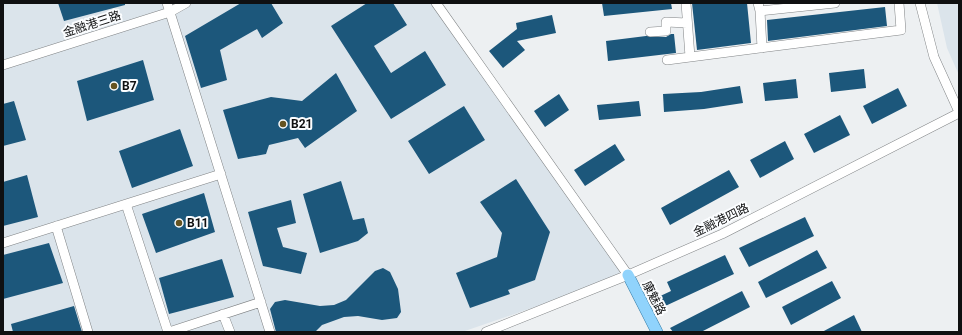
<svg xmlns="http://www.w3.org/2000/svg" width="962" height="335" font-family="Roboto,'Noto Sans SC',sans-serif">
<rect width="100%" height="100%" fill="#edf0f2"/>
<path fill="#dbe4eb" d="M3,3h434l191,272 -166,57h-459z
M937,3h22v72l-12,-27z"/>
<path fill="#1c577b" d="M58,3h67v2l-61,16z
M241,3h30l12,20 -21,15 -5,-9 -37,21 7,30 -26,8 -16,-52z
M367,3h26l14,22 -33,21 17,27 34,-22 21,34 -55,34 -60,-93z
M602,3h69l1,6 -68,7z
M692,3h55l4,40 -54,7z
M885,7l2,19 -119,15 -1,-21z
M552,15l4,18 -39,8 8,9 -22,18 -14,-17 28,-22 -1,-6z
M671,34h3l2,19 -68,8 -2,-20 40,-5 20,1z
M143,60l11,40 -67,21 -10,-40z
M864,69l2,19 -35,4 -2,-19z
M336,73l21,38 -52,37 -7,-10 -29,7 -3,9 -28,5 -15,-49 48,-13 31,4z
M796,79l2,19 -33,3 -2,-18z
M740,86l3,17 -39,6 -40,3 -1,-18 38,-2z
M898,88l9,18 -35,18 -9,-18z
M559,94l10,16 -24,17 -11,-16z
M14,101l12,39 -23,6v-42z
M639,101l2,15 -42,4 -2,-15z
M464,106l21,34 -56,34 -21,-33z
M840,115l10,20 -36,18 -10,-19z
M180,129l13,37 -61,22 -13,-37z
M785,141l9,18 -34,19 -10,-18z
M615,144l10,16 -40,26 -11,-16z
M729,170l10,17 -69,38 -9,-17z
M27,175l11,42 -35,9v-44z
M516,179l34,53 -15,48 -27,10 2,4 -40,14 -14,-35 41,-16 5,-24 -22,-31z
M341,181l12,39 11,-2 4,15 -10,8 -38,12 -17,-59z
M204,193l11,39 -59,21 -14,-39z
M291,200l5,23 -19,5 6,19 24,6 -6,21 -38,-8 -15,-54z
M805,217l9,19 -65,31 -10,-19z
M49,243l14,40 -60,16v-44z
M817,250l10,18 -61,30 -8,-16z
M725,255l9,19 -73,34 -5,-10 15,-7 -4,-9z
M222,259l12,38 -65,17 -10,-36z
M383,268l7,4 8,17 3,23 -4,6 -15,2 -24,-4 -14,1 -22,8 -7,7h-39l-6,-23 5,-7 10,-2 35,6 14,-1 12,-5 29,-29z
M832,281l9,17 -50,27 -9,-18z
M742,291l8,16 -49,25h-28l-3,-4z
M74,306l8,26h-69l-2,-8z
M854,315l8,17h-40z"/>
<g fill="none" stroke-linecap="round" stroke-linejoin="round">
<g stroke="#818486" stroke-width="10">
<path id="minor" d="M167,3l103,329
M436,3l192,272
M686,3l4,54
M758,3l2,8 2,37
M920,3l14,54 25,55
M760,11l75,-8
M650,32l16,-1v-9l21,1
M667,60l234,-30 -2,-27
M3,65l167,-53 16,-9
M126,204l42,128
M56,226l32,106
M3,243l218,-69
M223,314l7,18
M169,332l92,-30
M486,332l142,-57 94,-41 237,-121"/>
</g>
<g stroke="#337ca8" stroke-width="12">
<path id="major" d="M628,275l29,57"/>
</g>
<use href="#minor" stroke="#fff" stroke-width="9"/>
<use href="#major" stroke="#90d3fc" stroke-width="11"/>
</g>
<g fill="#655321" stroke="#fbfdff" stroke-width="1.5">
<circle cx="114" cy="86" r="4"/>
<circle cx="283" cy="124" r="4"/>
<circle cx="179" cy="223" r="4"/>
</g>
<g text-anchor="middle" stroke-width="4" stroke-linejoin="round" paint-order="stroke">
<g font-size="12" fill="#0f1011" stroke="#fbfdff">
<text transform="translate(92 24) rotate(-18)" y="4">金融港三路</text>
<text transform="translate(721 220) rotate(-26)" y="4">金融港四路</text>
<text transform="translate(654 298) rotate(63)" y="4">康魅路</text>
</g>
<g font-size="12" font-weight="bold" fill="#0f1011" stroke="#fbfdff" text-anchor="start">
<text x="122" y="90">B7</text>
<text x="291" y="128">B21</text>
<text x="187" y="227">B11</text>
</g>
</g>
<rect width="962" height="335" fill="none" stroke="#0f1011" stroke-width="8"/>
</svg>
